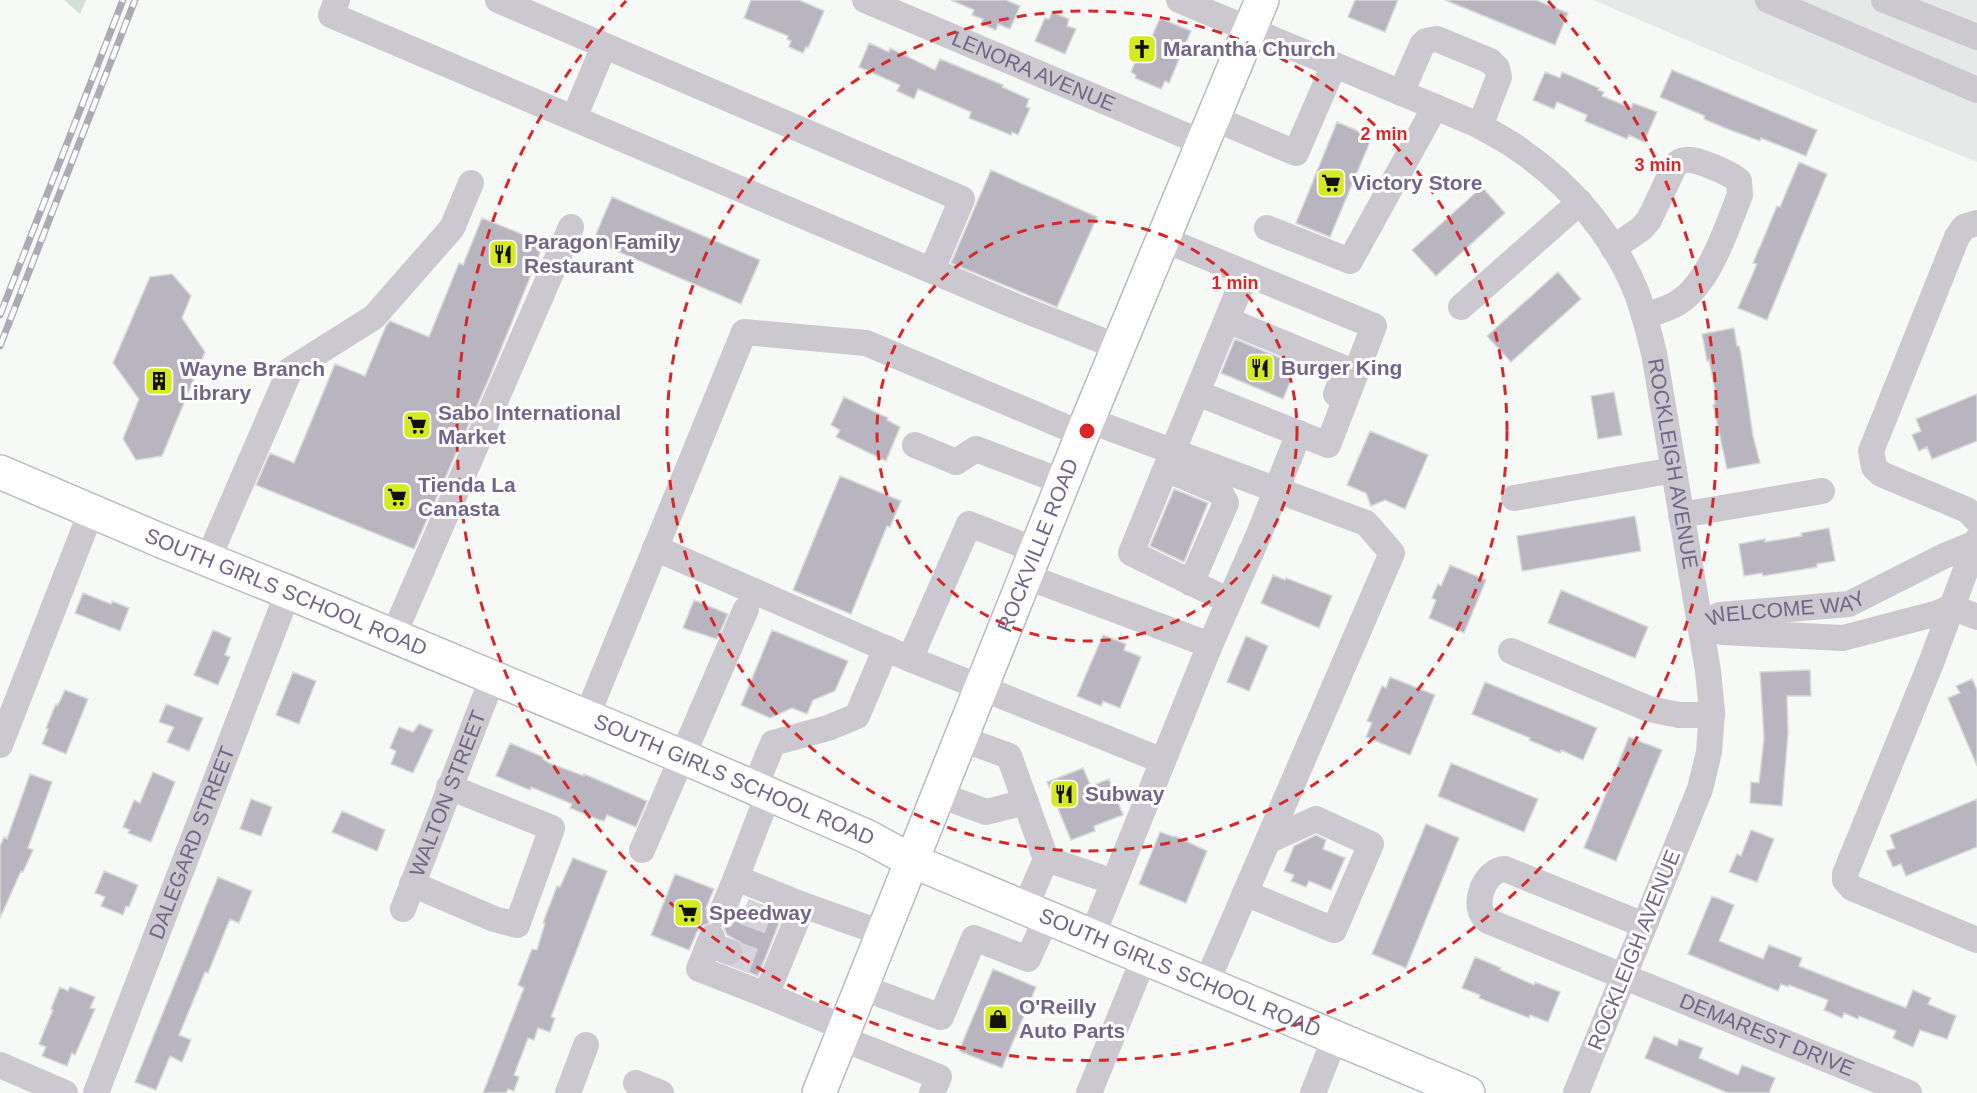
<svg xmlns="http://www.w3.org/2000/svg" width="1977" height="1093" font-family="Arial,sans-serif">
<rect width="100%" height="100%" fill="#f6f9f6"/>
<path fill="#e7e9e9" d="M1593,0h384v162l-101,-41z"/>
<path fill="#d5ded9" d="M64,0h22l-6,14z"/>
<path fill="#b8b5c1" stroke="#d8dad8" stroke-width="1.5" d="M751,0h48l25,11 -16,37 -2,-1 -3,6 -14,-6 2,-6 -4,-2 1,-3 -44,-18z
M951,0h55l14,6 -10,23 -12,-5 -2,6 -15,-6 2,-5 -11,-4 2,-5z
M1355,0h43l-13,32 -37,-15z
M1445,0h91l32,13 -13,32z
M1052,12l17,7 -2,7 9,3 -11,25 -30,-13 10,-23 4,1z
M1160,18l31,13 -22,52 -4,-2 -4,8 -26,-11 1,-3 -5,-3 7,-17 5,2z
M869,43l20,9 1,-4 45,22 5,-11 63,26 -1,2 27,12 -3,8 4,1 -12,27 -6,-3 -1,3 -42,-17 2,-6 -53,-23 -4,10 -17,-8 3,-6 -41,-18z
M1672,70l145,60 -11,26 -45,-18 -1,3 -35,-13 -21,-9 1,-3 -45,-19z
M1545,72l15,6 2,-6 37,16 -1,2 6,2 -2,4 29,12 2,-5 24,9 -13,30 -15,-7 -2,4 -42,-18 2,-6 -30,-13 -3,7 -21,-9z
M1337,122l35,15 -42,100 -34,-14z
M1799,162l28,12 -60,146 -29,-12 19,-44 -4,-1 9,-21 15,-36 3,1z
M991,170l106,47 -40,90 -106,-44z
M1482,187l23,26 -69,63 -24,-26z
M612,197l148,63 -19,44 -148,-63z
M482,218l62,25 -54,133 -76,173 -158,-64 14,-32 24,10 41,-99 30,12 21,-50 4,-5 39,16 30,-74 4,2z
M1558,272l23,27 -70,63 -24,-26z
M172,274l19,22 -9,22 23,34 -43,104 -26,4 -13,-21 16,-40 -26,-36 37,-86z
M1734,328l3,18h2l2,8 12,82 7,27 -33,6 -14,-64 2,-1 -1,-7 2,-1 -7,-36 -2,1 -5,-27z
M1235,339l62,26 -14,34 -62,-26z
M1614,392l8,43 -24,4 -7,-43z
M1977,394v47l-45,18 -5,-12 -8,4 -7,-16 9,-4 -5,-12z
M844,397l44,21 -1,2 13,7 -14,34 -50,-24 4,-7 -9,-5z
M1370,431l58,24 -23,54 -20,-9 -14,6 -5,-13 -19,-8z
M840,476l61,25 -11,26 -3,-1 -36,88 -58,-24z
M1174,489l34,14 -24,59 -34,-16z
M1635,516l6,35 -119,20 -5,-35z
M1829,528l6,33 -18,3v3l-54,9 -1,-3 -18,3 -5,-32 26,-5v3l37,-6 -1,-3z
M1450,565l36,15 -22,53 -35,-15 7,-18 -4,-2 6,-14 3,2z
M1273,575l12,5 1,-2 46,18 -13,32 -58,-25z
M1561,590l87,37 -13,31 -87,-35z
M83,593l28,11 1,-3 17,7 -9,23 -45,-18z
M694,600l34,14 -11,25 -34,-11z
M213,630l18,8 -6,17 5,2 -12,28 -24,-10z
M772,630l76,31 -13,30 -22,9 -6,14 -15,-6 -22,10 -29,-13z
M1103,635l23,9 -2,6 17,7 -21,51 -17,-7 -2,5 -24,-10z
M1246,636l22,10 -19,45 -22,-9z
M1810,670l1,26h-24l1,37 -6,73 -32,-3 1,-21 8,1 5,-45 -4,-66z
M293,672l23,9 -17,43 -23,-9z
M1390,677l45,18 -25,60 -44,-18 6,-14 -5,-2 15,-35 4,2z
M1972,679l5,11v76l-29,-68 12,-5 -4,-7z
M1485,682l112,46 -14,32 -22,-10 -1,3 -31,-13 1,-2 -58,-24z
M65,690l23,9 -22,55 -24,-10 6,-15 -2,-1 10,-24 2,1z
M166,704l37,14 -14,33 -22,-9 7,-15 -15,-5z
M419,724l14,6 -20,43 -22,-9 5,-13 -6,-3 9,-21 14,5z
M1629,737l33,13 -46,111 -32,-13z
M510,743l33,14v2l6,4 35,13v-2l63,27 -11,26 -29,-12 -3,6 -7,-2 -27,-11 2,-4 -41,-17 -1,3 -34,-14z
M1451,763l87,36 -14,33 -86,-36z
M1083,768l8,18 18,-7 14,36 -29,11 1,5 -24,9 -24,-58z
M153,772l22,10 -24,60 -23,-9 2,-3 -7,-3 11,-27 6,3z
M30,774l22,8 -24,66 5,2 -10,22 -2,-1 -21,47v-72l4,-9 3,2z
M251,799l21,8 -11,29 -21,-7z
M1977,799v48l-71,29 -5,-12 -8,3 -7,-16 9,-3 -5,-13z
M342,811l43,19 -8,21 -45,-19z
M1426,824l33,14 -53,130 -34,-14z
M1751,830l23,9 -17,43 -28,-10 8,-18 4,2z
M1160,832l14,5 1,-1 32,15 -21,52 -47,-19z
M1316,835l10,5 -3,9 22,9 -14,32 -22,-9 -3,6 -15,-6 3,-6 -10,-4 10,-25z
M573,858l34,13 -56,146 4,1 -5,14 -12,-4 -4,12 -6,-2 -14,37 5,2 -5,14 -6,-2 -2,4h-23l41,-105 -6,-3 14,-36 5,1 8,-27h-2l14,-37 3,1z
M104,871l34,14 -9,22 -3,-1 -3,9 -22,-9 4,-9 -10,-4z
M675,874l39,15 -8,19 3,15 -7,3 -5,6 -8,18 -38,-15z
M218,877l34,14 -13,32 -9,-4 -22,54 -3,-1 -26,63 12,5 -9,22 -12,-6 -14,34 -21,-8z
M1712,896l22,9 -15,36 44,18 6,-14 33,13 -3,8 107,42 7,-18 18,8 -3,6 28,12 -9,23 -27,-9 -7,17 -20,-9 3,-7 -37,-15 -1,3 -14,-6 -2,5 -18,-8 4,-10 -39,-15 -1,2 -7,-3 -3,7 -90,-37z
M749,900l34,13 -25,63 -25,-10 6,-3 4,-5 1,-9 -4,-7 -13,-7 -3,-7 7,-2 4,-7 6,3z
M1475,957l26,11 -1,2 34,15 1,-3 25,10 -12,30 -18,-7 -1,3 -50,-20 1,-3 -18,-7z
M993,969l43,18 -34,81 -43,-17z
M60,987l8,4 2,-4 25,10 -5,11 5,1 -20,46 -3,-2 -5,13 -25,-10 4,-9 -7,-3 14,-34 -2,-1z
M1654,1036l23,10 2,-7 24,9 -4,10 39,17 4,-10 33,13 -6,15h-41l-83,-35z"/>
<g fill="none" stroke-linecap="round" stroke-linejoin="round">
<path stroke="#d5d4da" stroke-width="26" stroke-dasharray="26 13" stroke-linecap="butt" d="M745,912l37,14
M729,952l38,14"/>
<g stroke="#bbb9c1" stroke-width="36">
<g id="major">
<path id="s7" d="M0,472l164,70 124,50 395,165 185,80 42,23 558,233"/>
<path id="s8" d="M819,1093l269,-673 174,-420"/>
</g>
</g>
<g stroke="#cbc8cf" stroke-width="26">
<path d="M337,0l-6,15 684,291 103,41"/>
<path d="M498,0l464,199 -30,71"/>
<path id="s1" d="M865,0l338,143"/>
<path id="s2" d="M1179,0l297,124c15,8 30,16 44,26 51,35 92,84 116,141 8,21 13,42 18,62l54,318 4,40 -3,41 -9,37 -124,304"/>
<path d="M1768,0l209,90"/>
<path d="M1884,0l93,37"/>
<path d="M1401,93l21,-48 4,-4 11,-2 53,22 7,7 2,9 -19,49"/>
<path d="M574,118l30,-72"/>
<path d="M1213,118l83,35 38,-88"/>
<path d="M1977,223l-13,4 -7,10 -86,214 3,16 7,7 86,36 10,10"/>
<path d="M1267,228l83,33 85,-154"/>
<path d="M1163,239l211,87 -46,119 -131,-52"/>
<path d="M1613,248l28,-19 8,-9 25,-53c3,-4 7,-7 12,-7 10,-2 46,14 53,21l1,14c-14,34 -30,87 -61,107 -10,7 -23,10 -35,14"/>
<path d="M1461,307l119,-105"/>
<path d="M1227,320l119,49 -10,25"/>
<path d="M1088,420l278,103 26,30 -186,431"/>
<path d="M915,445l41,17 20,-13 87,33"/>
<path d="M1166,469l54,23 6,11 -35,80"/>
<path d="M1514,498l160,-28"/>
<path d="M1681,515l141,-24"/>
<path d="M1977,540l-46,123 -86,211v6l7,8 125,52"/>
<path d="M655,548l255,111"/>
<path d="M1035,550l-66,-26 -59,135 253,102"/>
<path d="M208,559l82,-189 84,-53 78,-89 19,-45"/>
<path d="M1025,576l185,69 -118,291"/>
<path d="M1229,601l-98,-48 115,-280"/>
<path id="s3" d="M1700,624l20,-9 129,-11 95,-48 32,-13"/>
<path d="M1700,624l22,8 121,6 95,-25 14,-6 25,10"/>
<path d="M393,636l178,-409"/>
<path d="M1210,645l49,-111 40,-101"/>
<path d="M1511,651l138,58 30,6h33"/>
<path d="M586,718l158,-386 122,11 216,91"/>
<path d="M960,738l49,18 37,103 68,23"/>
<path d="M0,745l91,-233"/>
<path d="M754,789l19,-46 55,-15 29,-12 29,-68"/>
<path d="M937,794l49,18 40,-10"/>
<path d="M768,795l-32,83 67,27 79,28"/>
<path d="M642,850l104,-241"/>
<path d="M412,884l82,35 23,6 35,-97 -103,-41"/>
<path d="M1245,893l89,37 37,-86 -55,-25 -48,22"/>
<path d="M803,905l-37,90 79,33"/>
<path d="M1025,908l21,-49"/>
<path id="s4" d="M403,909l90,-232"/>
<path d="M721,914l15,-36"/>
<path id="s5" d="M1644,925l-139,-56c-20,0 -36,38 -17,52l421,172"/>
<path d="M712,937l-13,32 67,26"/>
<path d="M709,944l20,8"/>
<path d="M861,987l80,30 33,-79 54,21 19,-42"/>
<path d="M841,1038l98,39 -7,16"/>
<path d="M0,1065l65,28"/>
<path d="M636,1083l25,10"/>
<path id="s6" d="M96,1093l192,-501"/>
<path d="M568,1093l18,-48"/>
<path d="M1089,1093l55,-135"/>
<path d="M1313,1093l22,-55"/>
</g>
<use href="#major" stroke="#fff" stroke-width="33"/>
<g stroke="#aeaab5" stroke-width="7">
<path id="rail" d="M0,315l123,-315
M0,346l135,-346"/>
</g>
<use href="#rail" stroke="#fff" stroke-width="4.5" stroke-dasharray="14" stroke-linecap="butt"/>
</g>
<g fill="none" stroke="#d62828" stroke-width="3" stroke-dasharray="10 8">
<circle cx="1087" cy="431" r="210"/>
<circle cx="1087" cy="431" r="420"/>
<path d="M1548 1A630 630 0 1 1 626 1"/>
</g>
<defs>
<g id="church-square" transform="scale(1.5)"><rect x="-9" y="-9" width="18" height="18" rx="4" fill="#d6ea24" stroke="#fff"/><path d="M-1.2-6h2.4v3.5h3.3v2.4h-3.3V6h-2.4V-.1h-3.3v-2.4h3.3Z" fill="#111"/></g>
<g id="supermarket-square" transform="scale(1.5)"><rect x="-9" y="-9" width="18" height="18" rx="4" fill="#d6ea24" stroke="#fff"/><path d="M-6-5.5h2.5l.6 2H6L4.5 2H-2.5L-4.4-4H-6ZM-1.5 3.2a1.3 1.3 0 1 0 .1 0ZM3 3.2a1.3 1.3 0 1 0 .1 0Z" fill="#111"/></g>
<g id="restaurant-square" transform="scale(1.5)"><rect x="-9" y="-9" width="18" height="18" rx="4" fill="#d6ea24" stroke="#fff"/><path d="M-5-6h1v4h1v-4h1v4h1v-4h1v5L-1.5 .5V6h-2V.5L-5-1ZM5-6V6H3V1.5H1.5Q1.5-4 5-6Z" fill="#111"/></g>
<g id="building-square" transform="scale(1.5)"><rect x="-9" y="-9" width="18" height="18" rx="4" fill="#d6ea24" stroke="#fff"/><path d="M-4-6H4V6H1V3H-1V6H-4ZM-2.5-4.3h1.7v1.8h-1.7ZM.8-4.3h1.7v1.8H.8ZM-2.5-1h1.7V.8h-1.7ZM.8-1h1.7V.8H.8Z" fill="#111"/></g>
<g id="shop-square" transform="scale(1.5)"><rect x="-9" y="-9" width="18" height="18" rx="4" fill="#d6ea24" stroke="#fff"/><path d="M-5-2.5h2.3a2.7 3.5 0 0 1 5.4 0H5L5.5 6h-11ZM-1.5-2.5h3a1.5 2.3 0 0 0-3 0Z" fill="#111"/></g>
</defs>
<g fill-rule="evenodd">
<use href="#church-square" x="1142" y="49"/>
<use href="#supermarket-square" x="1331" y="183"/>
<use href="#restaurant-square" x="503" y="254"/>
<use href="#restaurant-square" x="1260" y="368"/>
<use href="#building-square" x="159" y="381"/>
<use href="#supermarket-square" x="417" y="425"/>
<use href="#supermarket-square" x="397" y="497"/>
<use href="#restaurant-square" x="1064" y="794"/>
<use href="#supermarket-square" x="688" y="913"/>
<use href="#shop-square" x="998" y="1019"/>
</g>
<g text-anchor="middle" stroke-width="6" stroke-linejoin="round" paint-order="stroke">
<g font-size="21" font-weight="bold" fill="#716688" stroke="#fff" text-anchor="start">
<text x="1163" y="56">Marantha Church</text>
<text x="1352" y="190">Victory Store</text>
<text x="524" y="249">Paragon Family<tspan x="524" dy="24">Restaurant</tspan></text>
<text x="1281" y="375">Burger King</text>
<text x="180" y="376">Wayne Branch<tspan x="180" dy="24">Library</tspan></text>
<text x="438" y="420">Sabo International<tspan x="438" dy="24">Market</tspan></text>
<text x="418" y="492">Tienda La<tspan x="418" dy="24">Canasta</tspan></text>
<text x="1085" y="801">Subway</text>
<text x="709" y="920">Speedway</text>
<text x="1019" y="1014">O'Reilly<tspan x="1019" dy="24">Auto Parts</tspan></text>
</g>
<g font-size="21" fill="#716688" stroke="#fff">
<text dy="7" stroke="none"><textPath href="#s1" startOffset="183">LENORA AVENUE</textPath></text>
<text dy="7" stroke="none"><textPath href="#s2" startOffset="735">ROCKLEIGH AVENUE</textPath></text>
<text dy="7" stroke="none"><textPath href="#s8" startOffset="590">ROCKVILLE ROAD</textPath></text>
<text dy="7" stroke="none"><textPath href="#s7" startOffset="310">SOUTH GIRLS SCHOOL ROAD</textPath></text>
<text dy="7" stroke="none"><textPath href="#s3" startOffset="88">WELCOME WAY</textPath></text>
<text dy="7" stroke="none"><textPath href="#s7" startOffset="796">SOUTH GIRLS SCHOOL ROAD</textPath></text>
<text dy="7" stroke="none"><textPath href="#s4" startOffset="124">WALTON STREET</textPath></text>
<text dy="7" stroke="none"><textPath href="#s6" startOffset="268">DALEGARD STREET</textPath></text>
<text transform="translate(1634 950) rotate(-68)" y="7">ROCKLEIGH AVENUE</text>
<text dy="7" stroke="none"><textPath href="#s7" startOffset="1282">SOUTH GIRLS SCHOOL ROAD</textPath></text>
<text dy="7" stroke="none"><textPath href="#s5" startOffset="518">DEMAREST DRIVE</textPath></text>
</g>
</g>
<circle cx="1087" cy="431" r="9" fill="#d62828" stroke="#fff" stroke-width="3"/>
<g font-size="18" text-anchor="middle" font-weight="bold" fill="#d62828" stroke="#fff" stroke-width="6" stroke-linejoin="round" paint-order="stroke">
<text x="1384" y="140">2 min</text>
<text x="1658" y="171">3 min</text>
<text x="1235" y="289">1 min</text>
</g>
</svg>
